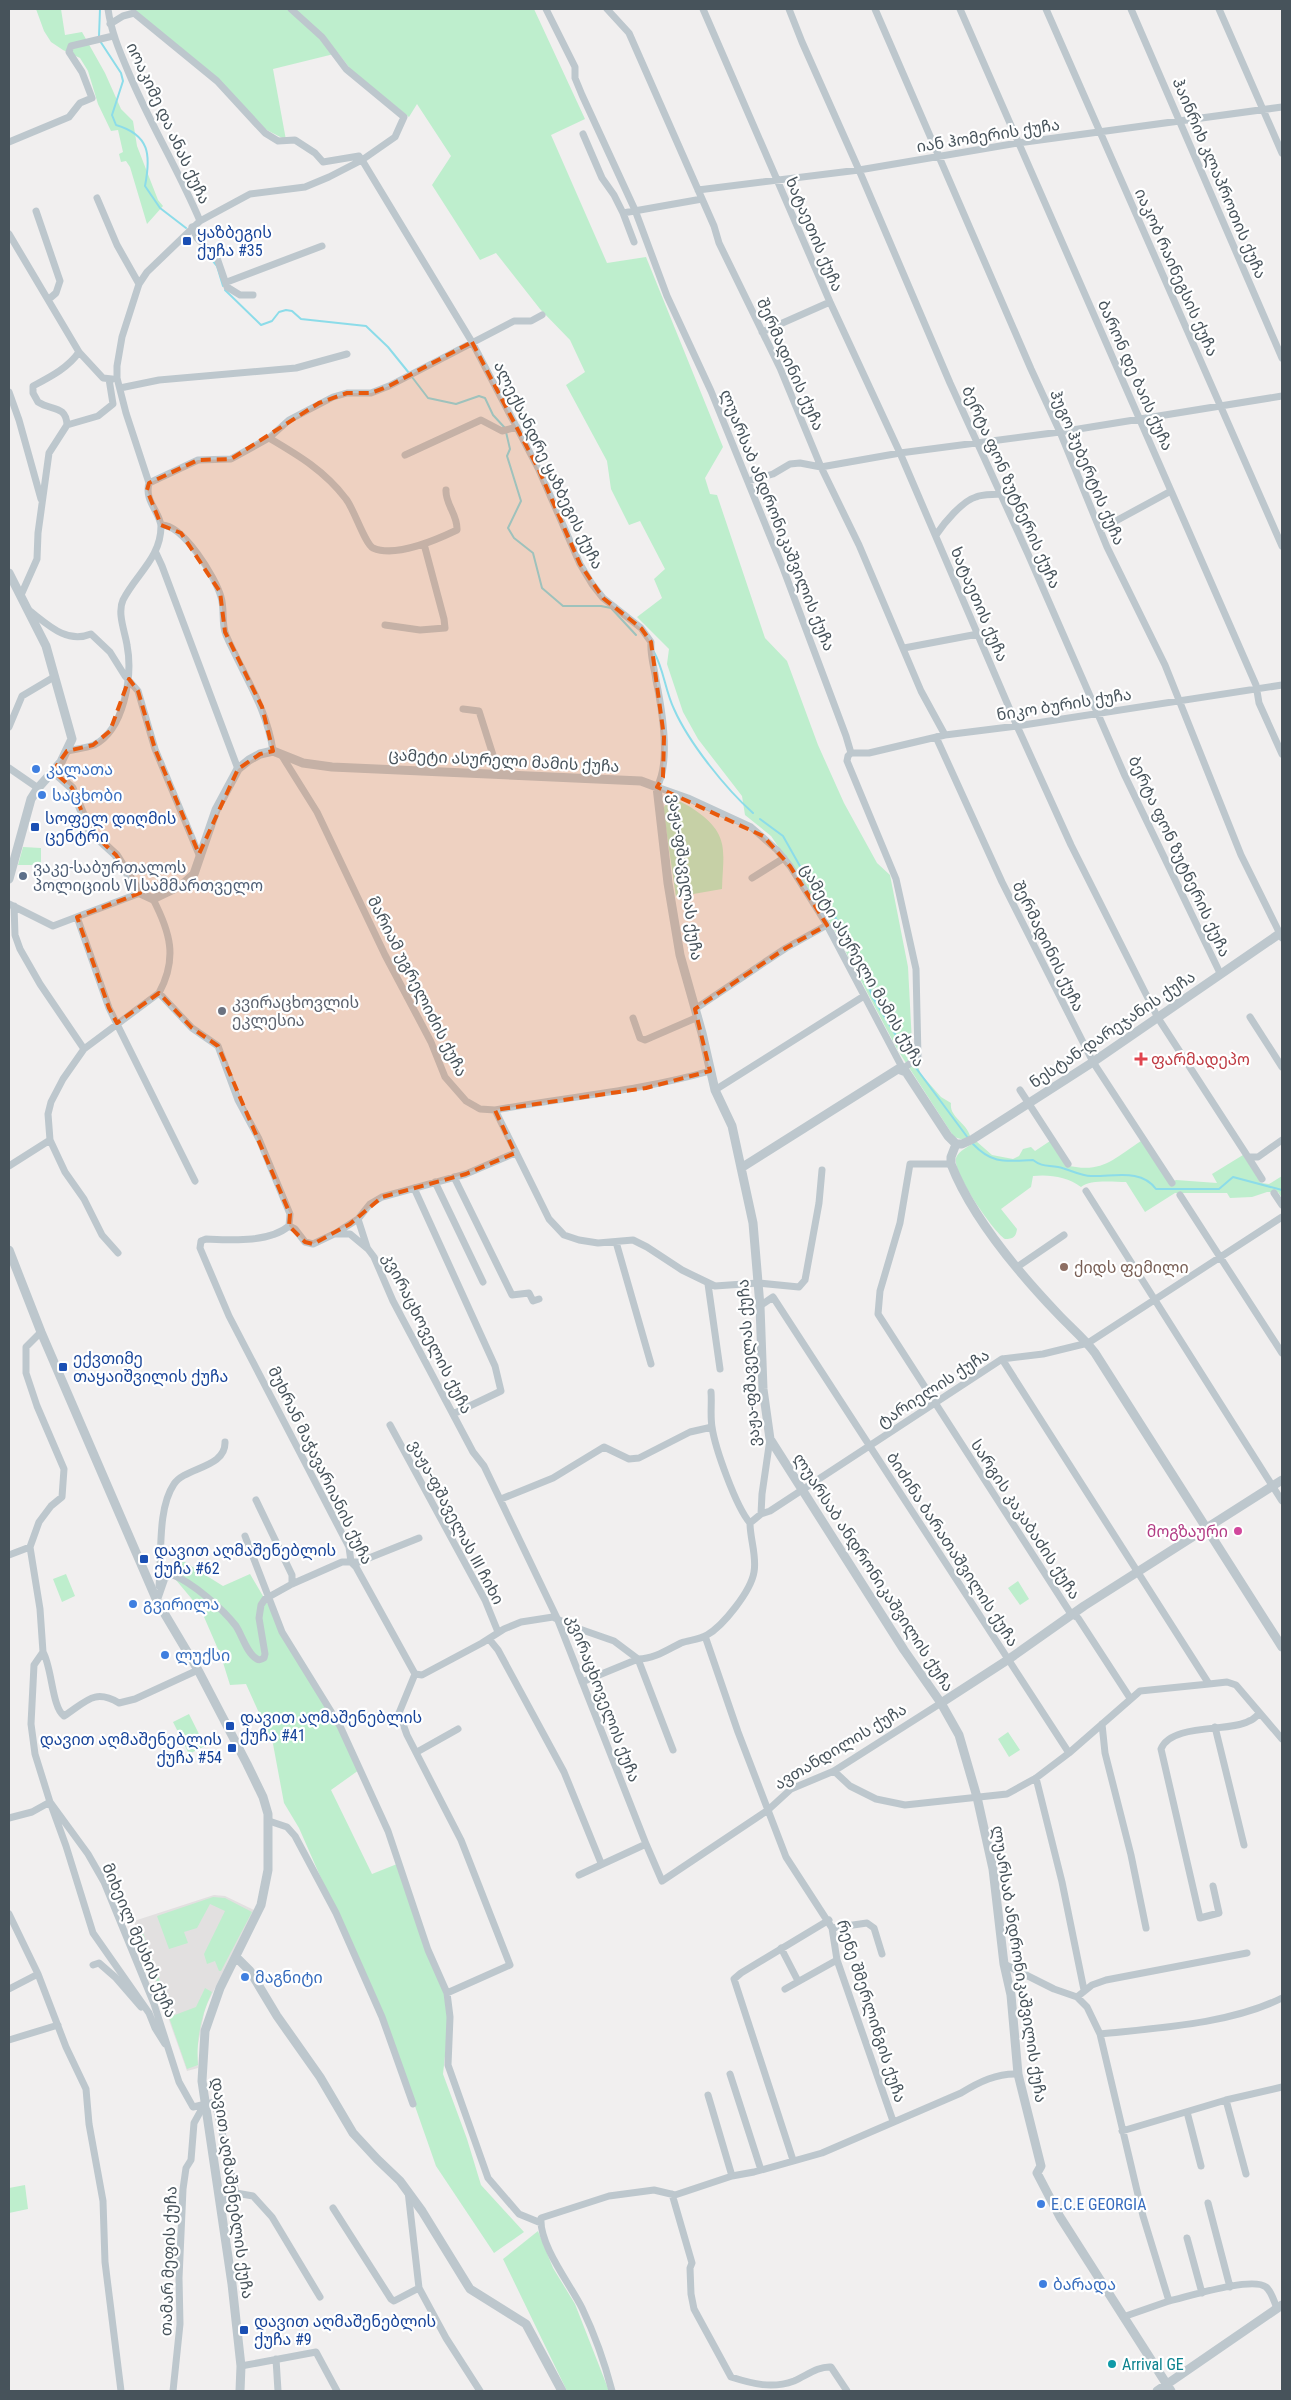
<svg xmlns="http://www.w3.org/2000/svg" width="1291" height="2400" font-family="'Roboto Condensed','Noto Sans Georgian',sans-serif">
<rect width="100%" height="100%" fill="#f1efef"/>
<path fill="#e2e0e0" d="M214,1895l11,1 29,14 -49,98 -8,42 1,18 -11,3 -53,-150z"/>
<path fill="#beeecd" d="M36,9h25l4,26 17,-3 23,41 16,36 12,12 4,25 21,54 5,6 -16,18 -17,-57 -4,-6 -5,1 -2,-8 4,-2 -5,-22 -7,1 -13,-27 -10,-33 -8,-13 -17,-8 -12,-8 -7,-11z
M133,9h401l51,110 -34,16 56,128 39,-6 77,190 -18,31 5,16 7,1 48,143 22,23 31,84 26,58 33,60 13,12 18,92 4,76 8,30 21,24 10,6c-2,14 16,20 19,33l-6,4 -10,-3 -57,-88 -67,-127 -59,-86 -26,-21 -3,-19 -44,-57 -15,-27 -16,-48 2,-15 -32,-32 25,-19 -8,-19 11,-10 -25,-48 -11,4 -18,-36 -4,-28 -41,-76 19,-13 -15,-32 -30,-31 -44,-56 -16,7 -48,-75 19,-29 -34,-52 -8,13 -57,-46 -14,-18 -65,16 13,71 -25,-13 -37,-42z
M671,799c10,2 19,7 28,14 31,23 24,40 23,76l-46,8 -13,-89z
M23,847l18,1v17h-23z
M976,1141l16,14 21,4 6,-3 4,-7 8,-2 4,4 15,-10 15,24c37,9 47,-5 76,-24l28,42 7,-3 41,3 -5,-9 31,-19 18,28 8,1 13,-8v22l-4,-6h-11l-15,5 -22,1 -3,-5h-52l-30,19 -19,-30c-12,0 -36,-3 -45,5 -13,-10 -32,-13 -48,-11l-2,11 -30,22 16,20c-1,8 -4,10 -12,10 -12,-8 -53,-67 -49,-81 2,-7 14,-12 20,-17z
M175,1556l48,30 27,-12 90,153 19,43 -28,20 41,84 25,-10 53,146 -7,64 24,65 14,46 43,47 -30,21 -58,-87 -46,-131 -91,-207 -15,-25 -11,-59 -27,-60 -16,1 -9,-29 -20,-46 -25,-30z
M66,1574l9,22 -13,6 -9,-23z
M1018,1581l11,18 -9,6 -12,-17z
M189,1714l16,32 -16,8 -16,-32z
M1008,1732l12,18 -11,7 -11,-18z
M213,1897l12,1 27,14 -31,59h-2l-4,-10 -8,3 -3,-10 21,-43 -15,-7 -13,24 -13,4 4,11 -19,6 -12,-33z
M141,1927l31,89 24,-9 9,-19 7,4c-11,24 -16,47 -14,73l-11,4 -49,-141z
M25,2185l3,24 -19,4v-25z
M538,2231l15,37 22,36 34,87h-42l-64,-132z"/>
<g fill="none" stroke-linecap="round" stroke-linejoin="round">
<path stroke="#8cdce9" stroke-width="2" d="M99,36l1,-27
M100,41l21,32 2,8 -11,34 4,10c34,10 35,30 29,61l15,22 26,20
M203,249l14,17 6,20
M225,290l36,35 11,-4 7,-9 7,-2 6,1 9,8 65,7 22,21 21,26
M412,377l16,21 28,6 23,-8 6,2 8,17 12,13
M506,432l4,17 -3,7 14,45 -13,27 6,10 19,15 9,35 21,18h38l10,2 25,27
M654,652c10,18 11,38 20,57 15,34 52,80 79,104
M760,819l23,17 27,48 8,5 9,13 32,59 14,37 38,62
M913,1064l55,74
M973,1144c20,21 33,17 60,16 9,7 14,5 25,7 11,2 22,9 33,9 22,1 50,-8 65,13h63l14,-12 49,13"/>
<path stroke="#bdc7cd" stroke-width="7" d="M108,9c3,22 11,41 20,62 21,51 50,98 72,150
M607,9l22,24 85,193 5,17 61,125 41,99 38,78 62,146 24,44
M703,9l127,293 70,151 117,273 54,119 87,173 90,139h10l24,-17
M789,9l13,33 57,128 91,213 78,171 97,222 95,197
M875,9l156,360 29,63 47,115 58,118 76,190 41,83
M960,9l296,676 3,18 23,51
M1046,9l236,537
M1131,9l151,349
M1219,9l63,144
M110,24l13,-8 11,-3 83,68 48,52 13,8 17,-1 20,13 8,9 36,-6 3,4
M583,134l19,44 12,17 9,18 11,29
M9,142l60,-25 11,-14 12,-5 -10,-26 -13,-20 2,-6 42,-10
M362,160l110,182 67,128 41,94 12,20 11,14 38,30 10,14c-1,14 3,24 5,38 6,29 15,81 1,107l31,11 63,29 26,23 13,16 37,59 76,144 15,-12 -2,-88 -20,-90 -49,-118 1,-5 3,-3 -5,-17 -63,-168 -72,-177 -44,-95 -32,-86 -53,-115 -7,-17v-11l-29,-58
M698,190l161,-20 159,-27 264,-36
M97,198l20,47 22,39
M36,211l24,70 -4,12 -7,6
M623,213l79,-14
M192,227l5,11 20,20 10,29 13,8h13
M9,234l70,118 24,26 9,1
M227,282l95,-36
M762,332l68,-30
M120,388l39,-8 137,-12 51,-14
M9,392l10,28 22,79
M67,425c-1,-20 -15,-14 -29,-23l-5,-9v-7c17,-9 35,-18 46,-34
M269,438c29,17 56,33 77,61 8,10 19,45 27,49 23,10 63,-8 84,-18 1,-15 -12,-26 -11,-40
M405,455l76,-35 21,11 15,-4
M748,481l25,-7 17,-10 10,-1 21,4 79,-14 160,-21 222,-36
M149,483l49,-23 33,-1 38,-21 20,-18 44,-23 14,-4h24l18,-7 125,-65h17l11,-6
M161,525c22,-1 55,53 60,72 4,13 0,26 5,38 17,39 41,73 47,116
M1101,529l70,-38
M936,535c8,-12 26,-34 40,-38 7,-3 17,-2 24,-3
M156,553l6,13 76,203
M21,595l16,-36 1,-26 11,-80 18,-28 31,-9 15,-12 -4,-25
M30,611c18,14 37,33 61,23l19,18 15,24 13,15 17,58 45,108
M385,625l35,5 25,-2 -1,-9 -20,-75
M904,648l74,-14
M463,709l16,2 20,63
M9,727l13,-31 32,-19
M936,737l66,145 91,180 79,121
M67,751c9,-2 19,-3 27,-6 30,-15 39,-69 33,-100 -2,-13 -10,-32 -4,-45 13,-26 38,-42 38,-74 -1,-14 -17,-25 -12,-43l-23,-70 -9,-35v-12l5,-29 17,-53 8,-12 53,-51 50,-27 55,-7 24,-10 33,-17 33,-23 9,-20 -58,-48 -24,-32 -31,-28
M851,753h18l76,-18 72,-9 265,-41
M282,756l35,56 68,143 46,87 14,35 21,24 14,8 15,1 54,109 15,16 15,5 19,3 35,-3 14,7 35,23 33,16 43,-3 41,4 6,-7 14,-77 3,-33
M9,768l29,20
M752,878l32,-20
M9,904l44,22 87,-33
M14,906l1,29 5,14 20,35 44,65
M77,917l32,91 86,173
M159,993l33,35 26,18 20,54 21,39 31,75 -1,12
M695,1009l91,-61 41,-23
M1250,1017l32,50
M633,1018l7,20 5,2 53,-23
M715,1090l149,-94
M1020,1090l48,74
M495,1110c72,-13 145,-19 215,-39
M1248,1157l14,22
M951,1164h-41l-10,59 -20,68 -2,23 193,300 7,4 52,80
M9,1166l41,-26
M454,1177l58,118 17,-2 4,8 6,-2
M435,1182l48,100
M414,1188l81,178 6,25 -48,23
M1086,1191l196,310
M1274,1193l8,12
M1180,1195l102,158
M358,1219l9,28
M289,1226l6,3 10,13 8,2 21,-10h16l18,15 6,8 19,44 80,151 11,14 73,152 89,226
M289,1226c-20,17 -59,14 -83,13l-5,2 -1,7 29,68 120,231 2,15 5,5 59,107
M336,1233l22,-14 12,-15 12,-7 84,-23 49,-21
M616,1242l35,122
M118,1253l-16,-18 -18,-36 -19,-27 -15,-32 -2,-26 3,-12 12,-23 21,-30 75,-56c19,-35 11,-61 -6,-94
M1017,1267l47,-32
M708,1284l12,85
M760,1306l13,-9 296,456
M41,1332l-15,15v26l11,33 27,63 -2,28 -11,9 -12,16 -9,25 10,62 3,43 -9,13 -3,59 4,30 15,48 38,52 16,28 50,122 25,78 14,25 22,-5 21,91
M1002,1359l207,325 18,-2 9,3 46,54
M711,1392c1,11 -1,23 1,35 3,21 24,80 38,96
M390,1425l95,175 13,32
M501,1499l52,-21 51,-31 25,12 10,-1 51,-26 22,-5
M256,1500l36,75v9
M761,1514l9,-3 232,-152 41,-5 45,-11 194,-126
M245,1536l37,96 58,94 48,105 40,119 19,43 3,24 -2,48 40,113 31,36 22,9
M9,1555l21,-8
M159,1586c3,-30 -2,-77 15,-102 11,-17 52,-16 51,-42
M157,1601l8,-23 8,-3c20,8 50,34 63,51 6,9 11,28 21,33 3,2 4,0 7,-1l1,-4 -6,-36 2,-13 4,-6 27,-15 50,-22h17l60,-24
M705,1636l33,96 48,125 46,71 5,32 56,161
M489,1639l9,11 66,122 37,91
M43,1652c9,15 9,56 21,64 22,-14 30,-28 55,-13l16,-4 63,-29
M415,1674l7,1 60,-32 22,-14 17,-7 32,-5 18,9 43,15 24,18c16,0 29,-9 43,-16 8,-3 18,-3 26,-8 16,-9 44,-44 47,-63 3,-16 -4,-33 -4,-49l11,-9 1,-20 8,-55
M415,1674l-16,39 8,22 54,105 49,125 -63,28
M582,1682l56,-23 35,91
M1102,1724l3,29 26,102 15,73
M1215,1727l29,118
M417,1752l41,-23
M834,1771l16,15 26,13 29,6 102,-11 29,-16 33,-25 71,-62 69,-7
M1036,1778l26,104 22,108
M9,1818l23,-6 18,-10 16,44 27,87 56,80 6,15 10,16
M269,1821l18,6 8,9 41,77 46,104 31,87
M579,1875l67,-31 16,37 106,-71 23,-21 43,-18 107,-68
M1213,1886l6,27 -19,5 -39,-169c10,-26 70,-17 88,-28 4,-1 7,-5 10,-7
M9,1914l29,60 28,73 20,42 3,35 14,77 2,61 16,129
M832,1928l35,-5 7,5 8,26
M781,1948l17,33
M1004,1964l50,25 23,8 10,10 13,27 43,182 26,85 -46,16
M93,1965l6,-2 16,14 26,30
M9,1989l29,-15
M785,1989l52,-29
M1077,1997l15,-12 14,-5 141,-27
M1100,2034c57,-6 131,-10 182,-36
M9,2040l49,-15
M730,2074l31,96
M708,2095l24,81
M1226,2100l20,74
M1187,2112l14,54
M1122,2131l104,-31 56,-13
M793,2160l-59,-181 7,-6 88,-53
M408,2191l11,97 27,50 34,53
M672,2194l20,69 -2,5 1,26 3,15 37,68c22,7 41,12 63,4 12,-5 24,-15 37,-14l16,24
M220,2203l16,-10 17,3 19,21 48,80
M1208,2203l22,84
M333,2208l58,91 3,2 25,-13
M1187,2238l15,55
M1169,2301c18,-4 83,-25 97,-14 6,5 8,15 11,21
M276,2359l2,32
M241,2366l75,-14 21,39
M173,2391l7,-67 -1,-46 4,-89 3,-21 5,-8 3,-37 10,-18
M612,2391c-7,-27 -18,-58 -30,-83 -12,-24 -43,-63 -41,-90l68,-22 45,-6 21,5 57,-19 22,-4 68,-19 139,-60c18,-11 36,-20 57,-19"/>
<path stroke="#bdc7cd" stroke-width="9" d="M9,573l37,73 26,93 -11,23 -23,26 -7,11 -22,80
M53,771l19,17 18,43 26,24 24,38 13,6 29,-14 12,-11 22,-64 22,-41 11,-9 11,-6 13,-3 30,12 29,4 309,14 16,6 11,96 12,72 22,78 13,57 17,36 21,97 7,83 3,83 7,50 134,211 37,53 18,32 18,62 16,72 11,95 7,31 7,79 23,92 -4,7 23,44 111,174
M956,1144l-5,13v7c21,54 67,108 107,150 12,13 26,24 37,39l187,294
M956,1144h6l11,-5 120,-77 189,-130
M741,1168l157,-99 8,3 42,64 8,8
M9,1250l32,82 116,269 41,69 49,94 16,33 5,17v56l-7,35 -41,83 -15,43 -3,50 30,203 9,82 -1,25
M941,1703l68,-44 75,-53 198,-126
M237,1958l13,13 27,45 43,61 33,56 24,26 23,22 22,30 48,78 56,35 36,67
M1157,2391l125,-86"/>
</g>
<path fill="#e8590c" fill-opacity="0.2" stroke="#e8590c" stroke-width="4" stroke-dasharray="10 6" stroke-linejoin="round" d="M472,342l67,128 41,94 23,34 38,30 10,14 13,95 -1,40 -6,10 106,49 27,30 37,59 -41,23 -91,61 15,62 -64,17 -151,22 20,43 -49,21 -84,23 -32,27 -37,20 -8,-2 -16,-16 1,-12 -72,-168 -26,-18 -33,-35 -42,30 -8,-15 -32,-91 63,-24 -24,-38 -26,-24 -18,-43 -19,-17 14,-20 26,-6 17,-14 19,-52 9,12 17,58 44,105 39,-85 22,-15 13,-3 -11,-44 -37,-75 -5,-40 -39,-59 -20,-8 -14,-35 2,-7 49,-23 33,-1 88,-56 28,-10h24l18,-7z"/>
<g fill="#1a4fb4" stroke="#fff" stroke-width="2">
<rect x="182" y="236" width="10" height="10" rx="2.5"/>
<rect x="30" y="822" width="10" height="10" rx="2.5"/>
<rect x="58" y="1362" width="10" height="10" rx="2.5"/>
<rect x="139" y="1554" width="10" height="10" rx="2.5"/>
<rect x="225" y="1721" width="10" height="10" rx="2.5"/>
<rect x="227" y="1743" width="10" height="10" rx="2.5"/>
<rect x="239" y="2325" width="10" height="10" rx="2.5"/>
</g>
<g fill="#3f7fe0" stroke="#fff" stroke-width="2">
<circle cx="36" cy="769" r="5"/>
<circle cx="42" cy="795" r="5"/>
<circle cx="133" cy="1604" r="5"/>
<circle cx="165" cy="1655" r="5"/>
<circle cx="245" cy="1977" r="5"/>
<circle cx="1041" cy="2204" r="5"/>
<circle cx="1043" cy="2284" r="5"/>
</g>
<circle fill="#5c6f8a" stroke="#fff" stroke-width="2" cx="23" cy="876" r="5"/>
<circle fill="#6b7280" stroke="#fff" stroke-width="2" cx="222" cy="1011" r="5"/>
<path fill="#e0444e" stroke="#fff" stroke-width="2" d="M1138.5 1051.5h5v5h5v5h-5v5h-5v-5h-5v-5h5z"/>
<circle fill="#8d6e63" stroke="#fff" stroke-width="2" cx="1064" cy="1267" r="5"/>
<circle fill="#d1479c" stroke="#fff" stroke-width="2" cx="1238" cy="1531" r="5"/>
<circle fill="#0f9aa8" stroke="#fff" stroke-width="2" cx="1112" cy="2364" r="5"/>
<g text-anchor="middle" stroke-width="4.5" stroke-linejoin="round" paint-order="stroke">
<g font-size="16" fill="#47535b" stroke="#fff">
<text transform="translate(169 123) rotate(65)" y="6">იოაკიმე და ანას ქუჩა</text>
<text transform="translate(988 135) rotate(-9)" y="6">იან ჰომერის ქუჩა</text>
<text transform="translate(1220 178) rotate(67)" y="6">ჰაინრიხ კლაპროთის ქუჩა</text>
<text transform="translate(815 234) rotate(67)" y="6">ხატაეთის ქუჩა</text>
<text transform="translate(1177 272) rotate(66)" y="6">იაკობ რაინეგსის ქუჩა</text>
<text transform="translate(791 364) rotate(66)" y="6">შერმადინის ქუჩა</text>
<text transform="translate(1136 375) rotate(66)" y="6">ბარონ დე ბაის ქუჩა</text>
<text transform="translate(549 465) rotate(64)" y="6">ალექსანდრე ყაზბეგის ქუჩა</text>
<text transform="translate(1088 467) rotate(67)" y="6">ჰუგო ჰუბერტის ქუჩა</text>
<text transform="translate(1012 487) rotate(66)" y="6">ბერტა ფონ ზუტნერის ქუჩა</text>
<text transform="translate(778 520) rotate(68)" y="6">ლუარსაბ ანდრონიკაშვილის ქუჩა</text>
<text transform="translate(980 604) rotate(67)" y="6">ხატაეთის ქუჩა</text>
<text transform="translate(1064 704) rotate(-9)" y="6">ნიკო ბურის ქუჩა</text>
<text transform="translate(504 760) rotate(3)" y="6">ცამეტი ასურელი მამის ქუჩა</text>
<text transform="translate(1180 856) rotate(65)" y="6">ბერტა ფონ ზუტნერის ქუჩა</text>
<text transform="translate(686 877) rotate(82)" y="6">ვაჟა-ფშაველას ქუჩა</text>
<text transform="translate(1049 946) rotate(64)" y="6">შერმადინის ქუჩა</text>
<text transform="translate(863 965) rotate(60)" y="6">ცამეტი ასურელი მამის ქუჩა</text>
<text transform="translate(418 986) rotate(63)" y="6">მარიამ უგრელიძის ქუჩა</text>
<text transform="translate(1112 1029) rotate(-34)" y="6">ნესტან-დარეჯანის ქუჩა</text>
<text transform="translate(428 1333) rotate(63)" y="6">კვირაცხოველის ქუჩა</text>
<text transform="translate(748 1363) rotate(-94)" y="6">ვაჟა-ფშაველას ქუჩა</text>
<text transform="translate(933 1388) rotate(-33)" y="6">ტარიელის ქუჩა</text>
<text transform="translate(321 1465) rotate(64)" y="6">მუხრან მაჭავარიანის ქუჩა</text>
<text transform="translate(1026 1519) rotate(57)" y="6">სარგის კაკაბაძის ქუჩა</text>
<text transform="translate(457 1522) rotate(62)" y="6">ვაჟა-ფშაველას III ჩიხი</text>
<text transform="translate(953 1549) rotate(57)" y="6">ბიძინა ბარათაშვილის ქუჩა</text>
<text transform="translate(874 1572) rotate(57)" y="6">ლუარსაბ ანდრონიკაშვილის ქუჩა</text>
<text transform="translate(604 1698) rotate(69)" y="6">კვირაცხოველის ქუჩა</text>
<text transform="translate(840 1746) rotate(-31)" y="6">ავთანდილის ქუჩა</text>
<text transform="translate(140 1940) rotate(67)" y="6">მიხეილ მესხის ქუჩა</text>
<text transform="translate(1020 1964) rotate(81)" y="6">ლუარსაბ ანდრონიკაშვილის ქუჩა</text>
<text transform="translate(872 2011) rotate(72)" y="6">რენე შმერლინგის ქუჩა</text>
<text transform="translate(233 2188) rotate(82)" y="6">დავით აღმაშენებლის ქუჩა</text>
<text transform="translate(168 2261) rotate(-88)" y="6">თამარ მეფის ქუჩა</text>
</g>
<g font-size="16" fill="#164399" stroke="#fff" text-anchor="start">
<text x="197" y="238">ყაზბეგის<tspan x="197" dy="18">ქუჩა #35</tspan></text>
<text x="45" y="824">სოფელ დიღმის<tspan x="45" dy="18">ცენტრი</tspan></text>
<text x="73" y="1364">ექვთიმე<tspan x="73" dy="18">თაყაიშვილის ქუჩა</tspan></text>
<text x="154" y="1556">დავით აღმაშენებლის<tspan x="154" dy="18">ქუჩა #62</tspan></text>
<text x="240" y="1723">დავით აღმაშენებლის<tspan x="240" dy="18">ქუჩა #41</tspan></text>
<text x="222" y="1745" text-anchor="end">დავით აღმაშენებლის<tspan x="222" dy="18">ქუჩა #54</tspan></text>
<text x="254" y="2327">დავით აღმაშენებლის<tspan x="254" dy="18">ქუჩა #9</tspan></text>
</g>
<g font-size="16" fill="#366cbe" stroke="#fff" text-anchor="start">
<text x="46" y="775">კალათა</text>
<text x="52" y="801">საცხობი</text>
<text x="143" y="1610">გვირილა</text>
<text x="175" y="1661">ლუქსი</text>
<text x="255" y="1983">მაგნიტი</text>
<text x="1051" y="2210">E.C.E GEORGIA</text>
<text x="1053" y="2290">ბარადა</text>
</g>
<g font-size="16" fill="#4e5e75" stroke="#fff" text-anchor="start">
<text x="33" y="873">ვაკე-საბურთალოს<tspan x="33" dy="18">პოლიციის VI სამმართველო</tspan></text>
</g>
<g font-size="16" fill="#5b616d" stroke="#fff" text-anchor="start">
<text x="232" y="1008">კვირაცხოვლის<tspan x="232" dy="18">ეკლესია</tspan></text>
</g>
<g font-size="16" fill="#be3a42" stroke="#fff" text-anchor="start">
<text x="1151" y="1065">ფარმადეპო</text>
</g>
<g font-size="16" fill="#785e54" stroke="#fff" text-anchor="start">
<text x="1074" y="1273">ქიდს ფემილი</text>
</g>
<g font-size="16" fill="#b23c85" stroke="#fff" text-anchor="end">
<text x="1228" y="1537">მოგზაური</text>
</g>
<g font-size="16" fill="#0d838f" stroke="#fff" text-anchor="start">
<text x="1122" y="2370">Arrival GE</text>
</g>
</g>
<rect width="1291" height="2400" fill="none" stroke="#47535b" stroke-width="20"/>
</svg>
